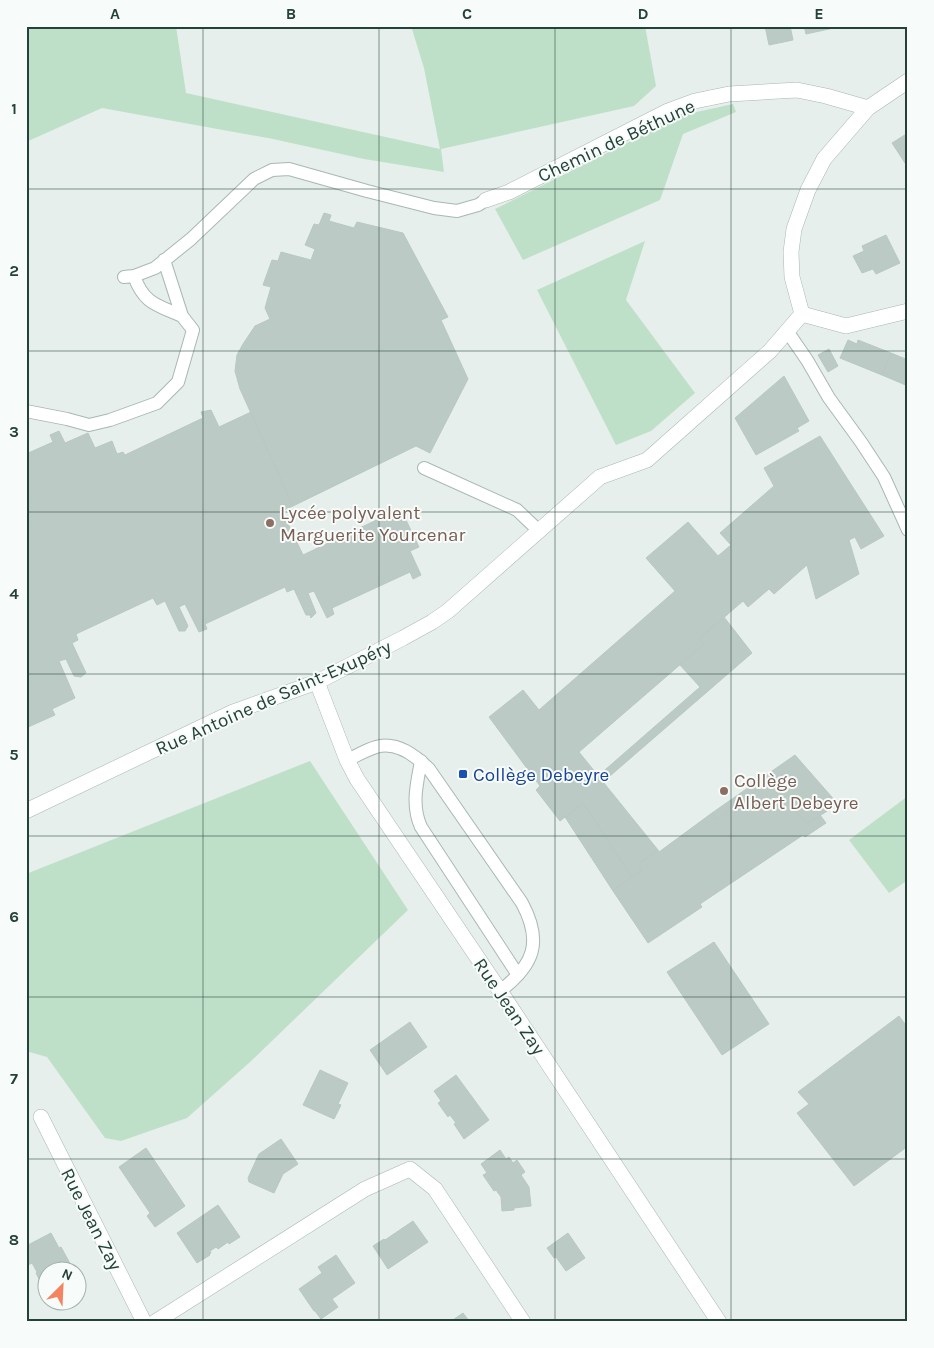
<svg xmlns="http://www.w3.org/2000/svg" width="934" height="1348" font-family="Karla,sans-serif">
<rect width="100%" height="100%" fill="#e6efeb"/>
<path fill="#bfe0c8" d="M26,26h150l10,67 254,56 -16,-81 -13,-42h234l11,60 -22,20 -193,43 3,23 -80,-13 -91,-20 -171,-31 -76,34z
M733,104l3,8 -53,22 -23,66 -137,60 -28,-51 188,-94z
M645,241l-19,59 69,93 -44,38 -35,14 -79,-155z
M310,761l98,149 -158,152 -63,56 -66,23 -16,-3 -58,-81 -21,-6v-177z
M908,796v84l-19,13 -40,-53z"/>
<path fill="#bbcac4" stroke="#b8c9c2" d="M765,26h25l3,14 -24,5z
M804,26h34v1l-32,7z
M908,133v32l-1,1 -15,-23z
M324,213l7,2 -2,6 25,7 3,-6 46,11 45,84 -7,3 27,59 -38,74 -14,-7 -123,60 -53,-117 -5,-18 2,-16 6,-11 12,-18 15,-7 -5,-11 6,-21 -8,-2 9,-25 6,1 3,-9 30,8 4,-11 -10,-4 9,-21 5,1z
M886,235l14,28 -24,11 -3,-5 -11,4 -9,-17 11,-5 -2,-5z
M848,340l9,4 1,-4 33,13 -9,22 -42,-17z
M829,349l9,17 -10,6 -10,-17z
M891,353l17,7v26l-26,-11z
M784,376l25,45 -12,7 2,3 -43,24 -21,-37z
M211,410l8,17 32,-15 42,94 -11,5 21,44 82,-39 -2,-5 6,-2 7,13 9,-4 14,29 -9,4 11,24 -8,4 -3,-7 -78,36 2,6 -7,4 -13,-27 -6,2 8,20 -5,5 -1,-3h-4l-12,-26 -7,3 -2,-5 -80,37 2,5 -8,3 -14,-28 -6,3 9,19 -3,5h-6l-14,-30 -8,4 -4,-7 -77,36 2,6 -6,3 14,30 -5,4 -7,-1 -8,-17 -7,2 16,37 -23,11 3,6 -29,13v-274l27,-12 -3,-7 9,-4 6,12 23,-10 7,15 17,-7 5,13 6,-2 2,3 78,-37 -2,-6z
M820,436l64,100 -23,13 -6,-12 -6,3 10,34 -43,25 -9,-34 -33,29 -5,-5 -21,18 -5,-6 -44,38 5,5 -125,108 79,98 -20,14 4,6 -10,7 -49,-74 -23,18 -24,-31 4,-4 -51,-69 34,-27 16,20 136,-119 -29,-33 42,-36 30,34 13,-11 -11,-12 54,-47 -10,-18z
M724,617l28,36 -149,129 -5,-6 102,-89 -20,-22 24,-21 -5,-5z
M795,755l43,49 -31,20 -37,-43 -53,39 -5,-7z
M770,781l37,43 13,-9 6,8 -21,14 -2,-2 -103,69 2,3 -54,36 -35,-52 29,-21 -4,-6 20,-14 1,2 53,-39 5,7z
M583,803l49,74 -19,14 -48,-74z
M714,942l55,82 -47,31 -55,-83z
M899,1016l9,12v118l-54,40 -57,-73 12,-9 -11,-12z
M410,1022l17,25 -40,28 -17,-25z
M320,1070l28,13 -10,21 3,1 -7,14 -31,-14z
M456,1075l33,45 -25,19 -10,-15 2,-1 -6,-8 -2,2 -10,-14 3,-2 -7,-10z
M281,1139l17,25 -15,10 -9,19 -25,-11 -1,-4 11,-24z
M146,1148l39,58 -30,21 -8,-11 3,-3 -31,-46z
M500,1150l6,9 3,-2 4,6 4,-3 8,12 -4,3 8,12 2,19 -17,2v2l-12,1 -1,-14 -5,-7 -2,1 -11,-16 4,-2 -6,-9z
M218,1205l22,32 -11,7 -1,-2 -10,7 -2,-2 -6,4 1,2 -2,2h1l-13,8 -20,-30z
M413,1221l15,21 -40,27 -15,-23 11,-7 1,1z
M51,1233l8,15 2,-1 11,20 -7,3h-17v10l-7,3 -5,-10 1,-1 -5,-9 -6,3v-20z
M568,1233l17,25 -19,13 -10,-14 -2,1 -7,-10z
M336,1255l19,28 -23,16 6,8 -17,12 -6,-8h-1l-15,-22 23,-16 -4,-6z
M463,1313l7,9 4,-3 2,3h-26z"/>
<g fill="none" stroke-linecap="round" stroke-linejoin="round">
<g stroke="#a8b8b2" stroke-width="14">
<path id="lane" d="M134,276c10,28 23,29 48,40
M124,277l10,-1 21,-8 36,-29 63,-60 18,-9 17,-1 78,22 67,17 23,3 21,-6 8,-5
M787,331l20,29 22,38 32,44 23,35 24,53
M26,411l41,8 22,6 21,-5 47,-17 21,-21 15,-52 -11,-14 -18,-56
M424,468l93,42 22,21
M347,760c9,-4 19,-10 29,-13 20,-6 40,9 53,22l93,134c21,39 12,62 -22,88
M421,761c-4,22 -10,44 0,66l97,148"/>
</g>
<g stroke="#a8b8b2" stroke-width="16">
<path id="street" d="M486,200l23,-8 159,-81 27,-10 34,-7 68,-4 29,6 42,12
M802,314l-10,-37 -1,-25 3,-23 14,-39 16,-31 44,-51 40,-27
M802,314l44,12 62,-15
M317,682l30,78 10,19 143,212 219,331
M26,811l207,-99 84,-30 86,-44 29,-16 16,-11 152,-134 47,-17 123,-109 32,-37
M41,1117l103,205
M155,1322l210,-133 45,-20 25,20 88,133"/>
</g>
<use href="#lane" stroke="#fff" stroke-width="12"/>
<use href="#street" stroke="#fff" stroke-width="15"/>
</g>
<path fill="none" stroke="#24423a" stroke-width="1" stroke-opacity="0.55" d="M203,26v1296M379,26v1296M555,26v1296M731,26v1296M26,189h882M26,351h882M26,512h882M26,674h882M26,836h882M26,997h882M26,1159h882"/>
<g fill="#8d6e63" stroke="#f7fbf9" stroke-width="2">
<circle cx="270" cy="523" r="5"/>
<circle cx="724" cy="791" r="5"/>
</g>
<rect fill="#1a4fb4" stroke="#f7fbf9" stroke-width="2" x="458" y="769" width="10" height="10" rx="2.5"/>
<g text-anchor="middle" stroke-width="4" stroke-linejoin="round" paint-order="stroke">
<g font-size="19" fill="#24423a" stroke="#f7fbf9">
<text transform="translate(616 140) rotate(-25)" y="7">Chemin de Béthune</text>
<text transform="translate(273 697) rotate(-24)" y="7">Rue Antoine de Saint-Exupéry</text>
<text transform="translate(510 1006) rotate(56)" y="7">Rue Jean Zay</text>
<text transform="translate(92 1219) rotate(63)" y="7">Rue Jean Zay</text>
</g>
<g font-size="19" fill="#785e54" stroke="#f7fbf9" text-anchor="start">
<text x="280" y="519">Lycée polyvalent<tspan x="280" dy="22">Marguerite Yourcenar</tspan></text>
<text x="734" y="787">Collège<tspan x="734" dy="22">Albert Debeyre</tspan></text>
</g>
<g font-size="19" fill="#164399" stroke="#f7fbf9" text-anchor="start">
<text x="473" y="781">Collège Debeyre</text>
</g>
</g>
<rect width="934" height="1348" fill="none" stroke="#f7fbf9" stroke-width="55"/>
<g transform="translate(62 1286) rotate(24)"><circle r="24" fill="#f7fbf9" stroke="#a3b1ad"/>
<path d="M0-4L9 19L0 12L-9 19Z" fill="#f4845f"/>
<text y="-8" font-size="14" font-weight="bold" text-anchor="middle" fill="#24423a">N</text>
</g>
<rect x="28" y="28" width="878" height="1292" fill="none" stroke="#24423a" stroke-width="2"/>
<g font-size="16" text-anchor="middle" font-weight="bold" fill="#24423a">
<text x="115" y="19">A</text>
<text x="291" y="19">B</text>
<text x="467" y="19">C</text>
<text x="643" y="19">D</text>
<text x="819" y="19">E</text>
<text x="14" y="114">1</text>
<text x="14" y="276">2</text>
<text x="14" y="437">3</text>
<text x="14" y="599">4</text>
<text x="14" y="760">5</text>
<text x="14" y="922">6</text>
<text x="14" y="1084">7</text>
<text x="14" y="1245">8</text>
</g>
</svg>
